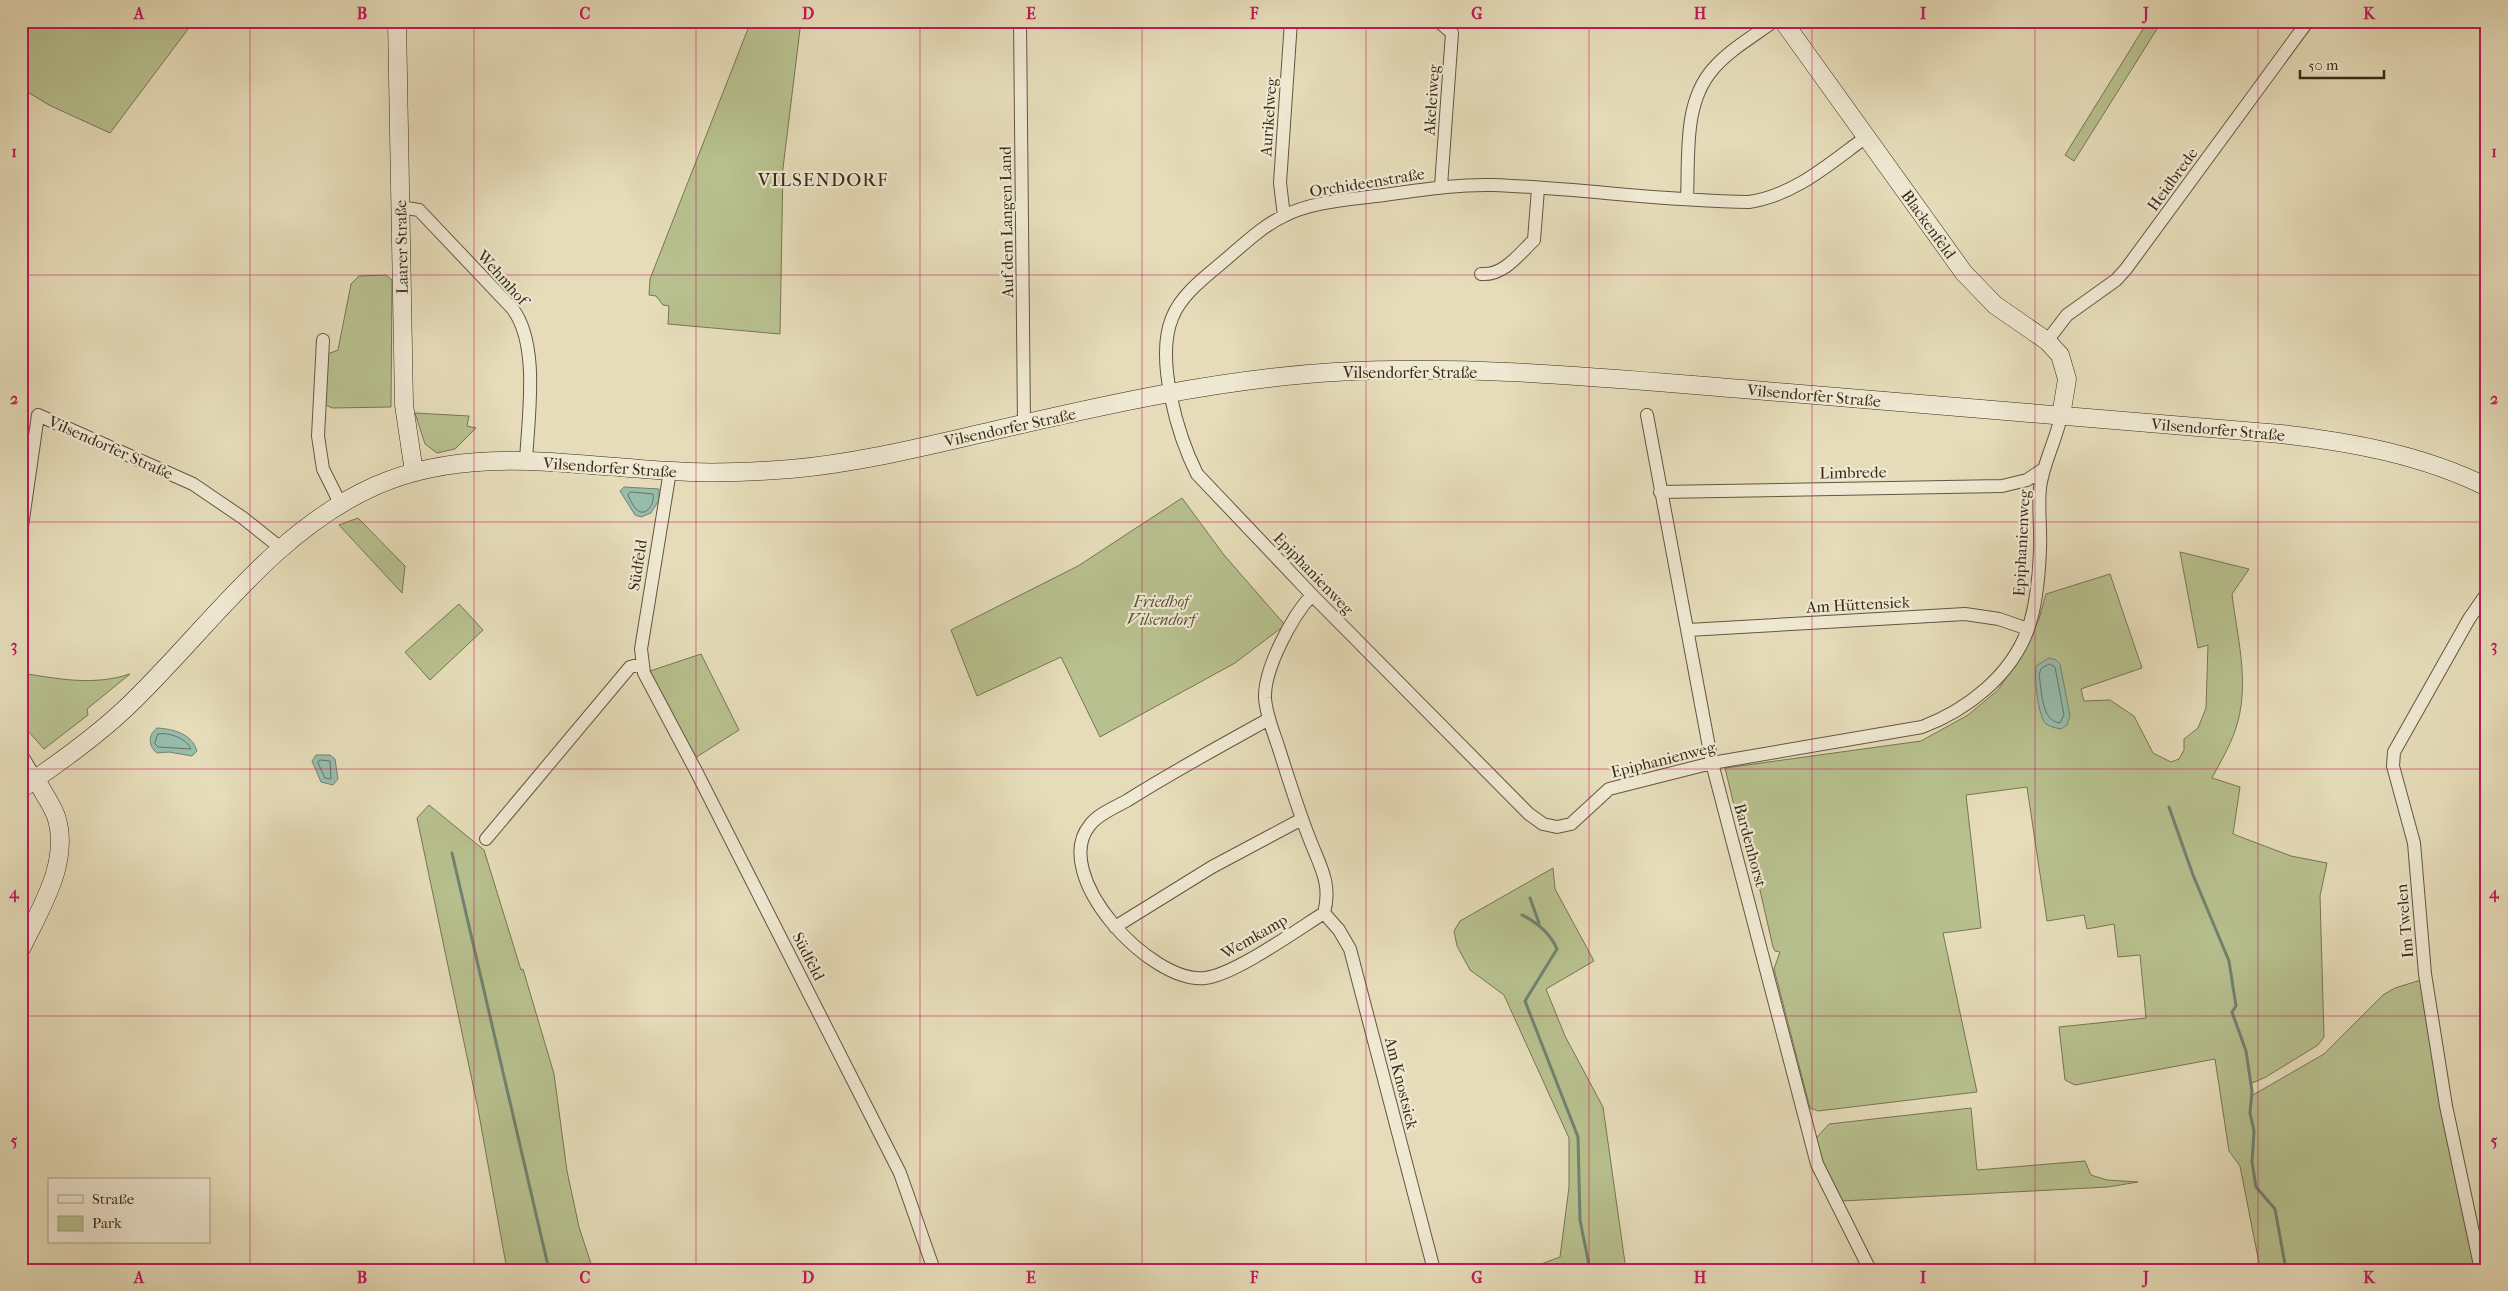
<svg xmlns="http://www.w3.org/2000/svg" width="2508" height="1291" font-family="'IM FELL French Canon',serif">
<rect width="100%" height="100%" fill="#e6dcb9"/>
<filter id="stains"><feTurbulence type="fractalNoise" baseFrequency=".004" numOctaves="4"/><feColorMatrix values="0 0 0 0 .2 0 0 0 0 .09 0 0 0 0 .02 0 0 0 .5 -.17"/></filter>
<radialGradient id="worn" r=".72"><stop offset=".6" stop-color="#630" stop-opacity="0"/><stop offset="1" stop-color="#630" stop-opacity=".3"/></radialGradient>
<path fill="#b7c08e" stroke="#787552" d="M21,21h173l-84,112 -61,-28 -28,-17z
M751,21h50l-18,147 -3,166 -112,-10 1,-18 -6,-1 -7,-9 -7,-1 1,-16z
M2148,21h14l-88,140 -9,-6z
M386,275l6,5 -1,127 -59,1 -8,-4 1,-49 13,-5 13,-66 8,-8z
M415,413l54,3 -2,10 9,2 -21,21 -18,4 -12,-9z
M1182,498l42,57 61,70 -50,38 -135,74 -39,-80 -84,39 -26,-66 127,-64z
M358,518l47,48 -3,27 -63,-68z
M2180,552l69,17 -17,25c5,42 17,85 6,127 -5,20 -16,38 -26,57l28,9 -7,47 58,22 36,7 -7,33 4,141 -6,8 -52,32 -16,7 3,11 71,-41 59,-59 12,-7 26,-8 56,290h-230l13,-2 -20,-102 -11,-15 -14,-92 -140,26 -10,-5 -6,-53 87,-9 -6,-63 -22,2 -4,-33 -27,5 -3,-14 -37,6 -20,-134 -61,8 15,133 -38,5 34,159 -159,19 -8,-3 -36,-139 6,-17 -5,-1 -2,-4 -27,-118 -6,1 -15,-62 196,-27 47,-26 30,-25 28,-41 13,-30 7,-25 64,-20 32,94 -61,21 3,12 26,-1 24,16 19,37 18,9 8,-3 5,-9v-11l14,-11 8,-20 2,-63 -10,3z
M459,604l24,26 -53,50 -25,-28z
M701,654l38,76 -44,28 -45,-87z
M21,673c38,6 72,13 109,1l-43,35 1,6 -44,34 -23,-26z
M429,805l55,45 37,120 2,-1 31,105 13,97 12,56 14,43h-86l-29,-161 -61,-291z
M1553,868l2,21 39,72 -48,28 19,47 38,71 23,163h-101l35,-13 9,-70v-49l-65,-143 -34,-25 -13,-24 -3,-15 6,-10z
M1971,1108l6,62 108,-9 6,14 16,5 31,2 -30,5 -266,14 -17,-32 -9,-31 13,-14z"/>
<path fill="#97bcac" stroke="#718270" d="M624,487l35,2v11l-8,13 -10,4 -6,-2 -15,-24z
M2049,658l7,2 4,4 10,52 -3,9 -6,4c-5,-1 -11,-2 -15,-5 -8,-7 -12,-48 -10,-58z
M157,728c17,1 35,6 40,23l-5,5 -23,-4 -12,1c-9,-7 -9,-18 0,-25z
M316,755h14l5,4 3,20 -5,6 -12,-3 -9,-21z"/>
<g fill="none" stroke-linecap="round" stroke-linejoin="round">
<path stroke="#687362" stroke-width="1" d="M631,492l22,2c2,8 -6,24 -16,16 -4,-4 -7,-10 -9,-15z
M2050,664l5,3 9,48 -4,8c-19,-2 -18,-32 -21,-48l2,-6z
M158,734c11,-2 28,4 33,15l-33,-2 -3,-3z
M320,760l10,1 1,18 -6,-1 -7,-15z"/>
<path stroke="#718270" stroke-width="3" d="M2169,807l24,68 36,86 7,45 -4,6 14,39 6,40 -2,22 4,18 -2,31 4,25 19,22 11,61
M452,853l97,417
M1530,898l9,25
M1522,915c16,8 28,18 35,34l-32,52 53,136 2,83 10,50"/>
<g stroke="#645640" stroke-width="14">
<path id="street" d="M1020,21l4,402
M1438,21l14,12 -11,153
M1866,137c-37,27 -71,58 -117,65 -86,-1 -171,-14 -256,-17 -40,-1 -78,6 -117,11 -30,4 -65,6 -92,20 -24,11 -45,33 -66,50 -17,14 -38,31 -46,52 -17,42 6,118 25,156l115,121 217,219 14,10 14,3 14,-3 38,-35 103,-26 210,-36c45,-17 89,-51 106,-98 9,-25 11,-54 12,-79 1,-21 -2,-42 0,-62 3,-25 16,-47 21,-72
M1687,199c2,-43 -4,-96 26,-130 16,-19 41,-33 61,-48
M400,207l19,3 93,98c28,36 16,109 14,153
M1284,216l-4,-33 11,-162
M1481,274c23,2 38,-20 53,-34l4,-51
M323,340l-5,96 5,33 17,34
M2047,341l20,-26 49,-35 10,-11 182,-248
M1647,415l65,348 105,401 53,106
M670,471l-29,178 3,24 52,98 204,402 34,97
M1660,492l342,-6 25,-6 15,-10
M21,533l17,-118 155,69 50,34 39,31
M1688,630l277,-16 34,5 29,10
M1269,719c-47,26 -95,52 -141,81 -12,7 -30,14 -38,25 -41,49 60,159 115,153 29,-3 92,-48 119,-65 8,-29 -4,-47 -14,-73 -12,-30 -21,-60 -31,-91 -5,-16 -13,-34 -14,-51 -1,-29 27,-82 47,-103
M21,754l15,25
M486,839l144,-172 12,-3
M1324,913l15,17 11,19 84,321
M1115,927l97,-60 90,-48
M2481,1270l-35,-164 -21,-132 -11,-131 -21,-77 1,-14 75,-133 18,-26"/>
</g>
<g stroke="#392a17" stroke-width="19">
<path id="secondary" d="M397,21l7,384 10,67
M1783,21l181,252 31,32 52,36 13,14 7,24 -6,37
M21,789c36,-25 73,-51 105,-81 80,-76 146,-176 249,-222 94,-42 198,-20 297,-15 39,3 80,1 119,-2 68,-6 135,-23 201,-38 112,-26 227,-52 343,-59 140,-8 280,7 419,18 176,15 351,29 527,44 70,8 142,21 206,53
M21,949c19,-40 50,-87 35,-133 -5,-13 -14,-25 -20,-37"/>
</g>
<use href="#street" stroke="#efe8d2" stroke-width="12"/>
<use href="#secondary" stroke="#efe8d2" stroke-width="18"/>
</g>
<path fill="none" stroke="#c2185b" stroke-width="1" stroke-opacity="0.55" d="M250,21v1249M474,21v1249M696,21v1249M920,21v1249M1142,21v1249M1366,21v1249M1589,21v1249M1812,21v1249M2035,21v1249M2258,21v1249M21,275h2466M21,522h2466M21,769h2466M21,1016h2466"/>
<g text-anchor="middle" stroke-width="4.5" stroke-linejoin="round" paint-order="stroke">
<g font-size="16" fill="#392a17" stroke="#efe8d2">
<text transform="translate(1431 100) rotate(-86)" y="6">Akeleiweg</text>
<text transform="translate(1268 117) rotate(-86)" y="6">Aurikelweg</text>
<text transform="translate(2172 179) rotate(-54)" y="6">Heidbrede</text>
<text transform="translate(1367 182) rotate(-9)" y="6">Orchideenstraße</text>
<text transform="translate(1006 222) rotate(-91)" y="6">Auf dem Langen Land</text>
<text transform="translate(1929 224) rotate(54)" y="6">Blackenfeld</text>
<text transform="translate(401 247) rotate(-91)" y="6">Laarer Straße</text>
<text transform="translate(503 277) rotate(48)" y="6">Wehmhof</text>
<text x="1410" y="378">Vilsendorfer Straße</text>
<text transform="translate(1814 395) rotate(5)" y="6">Vilsendorfer Straße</text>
<text transform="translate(1010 427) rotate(-12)" y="6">Vilsendorfer Straße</text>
<text transform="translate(2218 429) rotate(5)" y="6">Vilsendorfer Straße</text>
<text transform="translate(111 447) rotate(24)" y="6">Vilsendorfer Straße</text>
<text transform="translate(610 467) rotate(4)" y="6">Vilsendorfer Straße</text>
<text transform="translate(1853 472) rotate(-1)" y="6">Limbrede</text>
<text transform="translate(2021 543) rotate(-87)" y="6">Epiphanienweg</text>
<text transform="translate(637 565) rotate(-81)" y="6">Südfeld</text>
<text transform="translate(1314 573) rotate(46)" y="6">Epiphanienweg</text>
<text transform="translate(1858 604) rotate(-3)" y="6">Am Hüttensiek</text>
<text transform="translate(1663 759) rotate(-14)" y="6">Epiphanienweg</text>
<text transform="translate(1751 845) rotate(75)" y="6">Bardenhorst</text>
<text transform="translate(2404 921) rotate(-95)" y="6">Im Twelen</text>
<text transform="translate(1254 936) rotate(-30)" y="6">Wemkamp</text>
<text transform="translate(809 956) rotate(63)" y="6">Südfeld</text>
<text transform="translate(1402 1083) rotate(76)" y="6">Am Knostsiek</text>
</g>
<g font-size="16" font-style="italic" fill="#585035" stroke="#efe8d2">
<text x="1161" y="607">Friedhof<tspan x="1161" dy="18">Vilsendorf</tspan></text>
</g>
<g font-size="19" letter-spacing="1" fill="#392a17" stroke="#efe8d2">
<text x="823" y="186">VILSENDORF</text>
</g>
</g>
<rect width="2508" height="1291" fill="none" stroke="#e6dcb9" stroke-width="55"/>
<rect x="48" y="1178" width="162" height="65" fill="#efe8d2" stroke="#a69c87"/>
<rect x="58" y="1195" width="25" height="8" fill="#efe8d2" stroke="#a69c87"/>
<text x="92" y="1204" font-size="15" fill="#392a17">Straße</text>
<rect x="58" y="1216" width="25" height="15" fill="#b7c08e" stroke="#a69c87"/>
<text x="92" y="1228" font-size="15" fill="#392a17">Park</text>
<path d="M2300 70v8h84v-8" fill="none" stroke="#392a17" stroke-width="2.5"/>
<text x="2308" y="70" font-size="15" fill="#392a17" stroke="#efe8d2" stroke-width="4" paint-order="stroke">50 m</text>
<rect x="28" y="28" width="2452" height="1236" fill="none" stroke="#c2185b" stroke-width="2"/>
<g font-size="16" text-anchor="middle" font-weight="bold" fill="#c2185b">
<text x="139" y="19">A</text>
<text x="362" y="19">B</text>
<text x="585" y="19">C</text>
<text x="808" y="19">D</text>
<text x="1031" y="19">E</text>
<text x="1254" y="19">F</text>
<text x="1477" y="19">G</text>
<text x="1700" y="19">H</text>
<text x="1923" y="19">I</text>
<text x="2146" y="19">J</text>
<text x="2369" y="19">K</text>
<text x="14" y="157">1</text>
<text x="2494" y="157">1</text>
<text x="14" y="404">2</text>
<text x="2494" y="404">2</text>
<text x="14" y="651">3</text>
<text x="2494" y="651">3</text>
<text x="14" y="898">4</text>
<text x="2494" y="898">4</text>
<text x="14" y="1146">5</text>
<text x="2494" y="1146">5</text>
<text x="139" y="1283">A</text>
<text x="362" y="1283">B</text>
<text x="585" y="1283">C</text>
<text x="808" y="1283">D</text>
<text x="1031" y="1283">E</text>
<text x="1254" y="1283">F</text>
<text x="1477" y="1283">G</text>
<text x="1700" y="1283">H</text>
<text x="1923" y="1283">I</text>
<text x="2146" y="1283">J</text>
<text x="2369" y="1283">K</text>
</g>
<rect width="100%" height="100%" filter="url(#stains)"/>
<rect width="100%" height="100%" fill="url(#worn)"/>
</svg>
